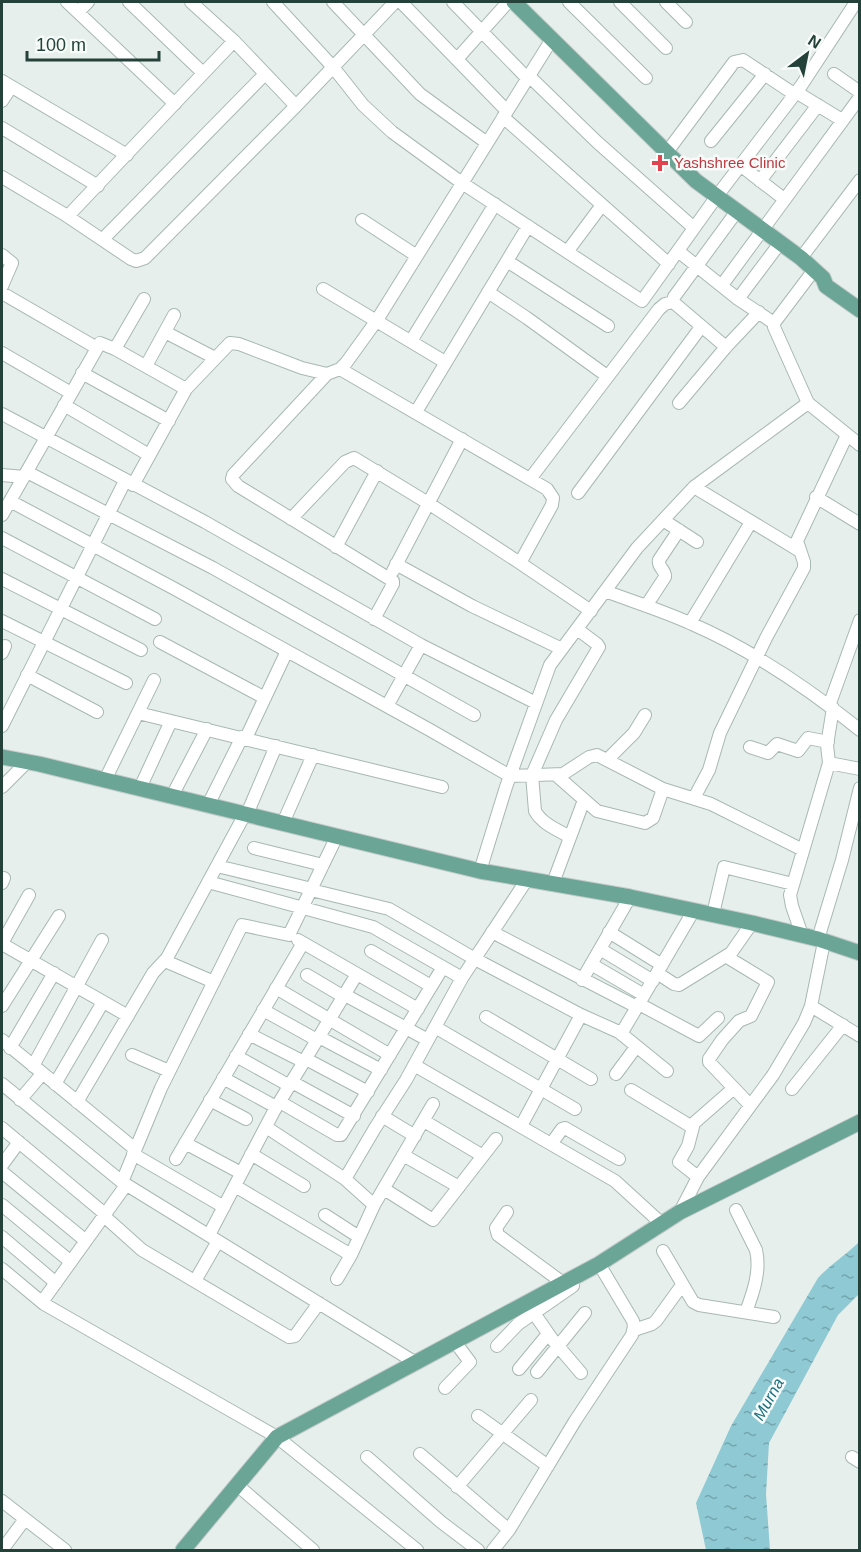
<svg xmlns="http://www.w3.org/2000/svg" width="861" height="1552" font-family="Helvetica,sans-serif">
<defs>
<pattern id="water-ripples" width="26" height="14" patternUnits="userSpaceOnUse" patternTransform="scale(1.5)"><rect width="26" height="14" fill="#8ec9d4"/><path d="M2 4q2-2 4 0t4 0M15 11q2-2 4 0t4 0" fill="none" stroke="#74a5ad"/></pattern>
</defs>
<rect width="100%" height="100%" fill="#e6efeb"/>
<path fill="url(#water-ripples)" d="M859,1242v52l-21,21 -69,128 -3,51 4,56h-64l-10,-47 35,-77 87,-148c13,-14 28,-23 41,-36z"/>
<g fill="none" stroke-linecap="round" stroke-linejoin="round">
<g stroke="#a8b8b2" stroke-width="14">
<path id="minor" d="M67,2l108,102
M129,2l74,71
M191,2l43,39 62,65
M273,2l60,65 30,38 29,27 70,51 180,118 75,-105 84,-110 55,-84
M333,2l87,92 67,49
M401,2l106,109
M453,2l74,76
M569,2l77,76
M620,2l46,46
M666,2l20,20
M78,12l10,-10
M457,59l51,-57
M834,74l26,18
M529,76l68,66 97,86
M2,81l125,74
M796,92l46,28
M2,101l9,-14
M503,117l166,147
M2,128l96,58
M711,141l54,-67
M667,152l67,-90 9,-2 51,34
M740,165l44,34
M2,177l62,37 67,45 5,2 9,-3 151,-152 99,-104
M760,181l58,-76
M68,216l166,-175
M362,220l55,36
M103,239l162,-165
M678,251l60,48 36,24
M567,252l35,-47
M2,255l10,8 -10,23
M801,258l59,-78
M507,261l101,65
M814,270l-40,53v4l34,76 52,42
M722,285l138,-188
M323,289l122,73
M488,292l39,26 80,58
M2,293l95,55
M738,299l42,-56
M165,332l50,26
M411,341l84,-137
M726,347l-53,-45 1,-5 63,-86
M115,349l29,-50
M2,353l69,40
M146,366l28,-51
M82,373l87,48
M679,403l47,-56 33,-35
M64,405l85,50
M416,412l112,-186
M2,414l203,108 216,123 115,58
M27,472l186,96 261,147
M2,475l22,2
M530,479l129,-170 6,-5 8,-2
M133,485l53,-96 44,-46 9,1 63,24 25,6
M694,487l106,64
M578,493l123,-166
M816,497l44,27
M10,501l165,88 255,141 80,46 53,-2 26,-17 8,-2 66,34 48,15 92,46
M2,515l98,-172 15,6 71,40
M291,519l54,-57 9,-4 74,45 92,60 32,-58 1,-7 -6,-9 -207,-120
M663,520l34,22
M2,538l153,81
M336,547l41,-76
M520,563l71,48
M396,564l76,42 90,43
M393,571l69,-132
M2,579l139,71
M605,591c29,11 59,20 87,33 60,26 117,65 168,106
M646,606l19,-29c1,-7 -8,-10 -6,-17l20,-30
M374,619l19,-35v-3l-155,-95 -6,-7 1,-4 94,-101 13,-5 6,-6 31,-43 175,-281
M2,621l124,62
M690,623l61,-101
M160,642l105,56
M2,653l3,-7
M27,675l70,37
M387,706l34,-61
M829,706l31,-86
M138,713l304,74
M2,726l123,-245
M246,738l41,-87
M750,747l18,6 9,-9 21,7 10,-13 20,4
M607,760l27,-27 11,-18
M829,763l31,6
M556,775l41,36 48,12 8,-5 10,-29
M105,780l49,-100
M2,787l25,-25
M140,788l31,-67
M172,796l35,-67
M694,798l15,-28 11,-37 46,-95 38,-70v-6l-7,-21 50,-106
M208,805l34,-68
M247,814l29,-68
M283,823l30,-68
M337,836l-48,99 -47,-10 -81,163 -39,94 294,181
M570,837c-12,-7 -28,-13 -35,-26l-3,-36 24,-55 43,-73 -2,-3 -20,-15
M254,848l69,17
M217,866l95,23
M480,871l26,-84 44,-122 87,-117 57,-61 114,-84
M208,882l165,45 89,51
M2,883l2,-5
M553,883l31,-83
M311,890l78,19 86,50 106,56 38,17 5,-3 13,-22 57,-97
M713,914l11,-47 69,17
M492,932l145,75
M609,932l53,33
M802,935l-10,-29 -2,-11 39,-132 -2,-18 6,-37
M818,939l24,-79 18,-72
M298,940l120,69
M2,943l27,-48
M2,944l126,72
M600,949l53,32
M371,951l60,35
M727,957l41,25 -17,34 -12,5 -17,19 -13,19v3l41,43
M165,961l49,21
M591,964l53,31
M657,973l17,11 5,1 52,-32 21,-30
M307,975l37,22
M582,980l48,-83
M276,988l114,67
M345,995l83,45
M639,1004l60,32 19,-18
M2,1006l57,-90
M811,1006l49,30
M263,1010l54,30
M486,1017l105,62
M435,1027l140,82
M619,1032l48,39
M249,1034l55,28
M319,1037l62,33
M2,1040l133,109
M10,1048l44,-75
M132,1055l37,16
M236,1056l54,30
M306,1059l62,33
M414,1065l201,116 47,43
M33,1066l69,-126
M616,1074l20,-27
M223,1078l53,29
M292,1082l62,34
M2,1084l120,98
M55,1084l48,-82
M792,1089l51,-64
M631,1090l61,37
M20,1100l22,-26
M210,1100l36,19
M77,1102l76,-129 14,-15 78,-144
M280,1102l57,33h4l102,-168
M382,1116l33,20
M424,1121l59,35
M521,1126l60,-111
M266,1127l79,52
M2,1128l103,86
M185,1143l56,30
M551,1144l11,-15 3,-1 54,31
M133,1154l91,53
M251,1154l53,32
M403,1155l56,32
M176,1159l127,-216
M2,1165l17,-23
M2,1172l84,69
M698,1177l-19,-15 9,-16 6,-23 40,-35
M235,1186l116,69
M384,1189l49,31 63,-81
M2,1205l69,57
M374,1205l59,-101
M736,1210l20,40c5,21 -3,43 -10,62
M507,1212l-11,16 2,7 65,48
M680,1212l18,-35 75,-102 31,-52 7,-17 13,-64
M325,1215l34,22
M104,1216l38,34 147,87 6,-1 24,-33
M209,1235l65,-124 83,-137
M2,1237l54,46
M663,1251l30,51 6,3 75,12
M2,1269l42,35 233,133 140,113
M337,1279l14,-24 23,-50 -29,-26 30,-51 31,-48 56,-102 66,-100
M195,1281l23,-40
M42,1302l84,-117
M529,1306l23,33 29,34
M634,1330l18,-6 4,-3 26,-36
M497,1346l21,-22 55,-38
M519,1369l29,-35
M537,1372l48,-59
M445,1388l25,-26 -15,-20
M478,1416l70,50
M420,1454l89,76
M367,1457l74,65 37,28
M852,1457l8,5
M237,1485l76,65
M457,1487l74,-87
M2,1501l63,49
M2,1550l23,-31
M493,1550l16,-20 66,-109 57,-86 2,-9 -1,-5 -34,-57"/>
</g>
<g stroke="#c2cac8" stroke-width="17">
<path id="major" d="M514,2l182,179 105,77 22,20 3,8 34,24
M2,757l37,7 441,107 150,26 122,26 66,16 42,14
M183,1550l94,-113 322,-173 81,-52 180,-90"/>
</g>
<use href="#minor" stroke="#fff" stroke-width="12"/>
<use href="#major" stroke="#6aa596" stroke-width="15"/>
</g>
<path fill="#e0444e" stroke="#f7fbf9" stroke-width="2" d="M657 154h6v6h6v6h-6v6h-6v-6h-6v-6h6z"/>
<g text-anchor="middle" stroke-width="5" stroke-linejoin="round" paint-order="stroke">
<g font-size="15" fill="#be3a42" stroke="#f7fbf9" text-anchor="start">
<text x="674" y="168">Yashshree Clinic</text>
</g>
<g font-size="16" font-style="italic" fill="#1c6f80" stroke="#f7fbf9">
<text transform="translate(768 1399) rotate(-61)" y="6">Murna</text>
</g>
</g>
<rect width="861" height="1552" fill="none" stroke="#24423a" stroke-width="6"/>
<g transform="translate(807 54) rotate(32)" stroke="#f7fbf9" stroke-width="4.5" paint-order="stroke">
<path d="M0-4.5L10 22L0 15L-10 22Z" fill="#24423a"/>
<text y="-9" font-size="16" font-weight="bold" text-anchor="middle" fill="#24423a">N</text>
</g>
<path d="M27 51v9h132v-9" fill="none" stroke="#24423a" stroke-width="3"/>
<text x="36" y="51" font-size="18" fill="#24423a" stroke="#f7fbf9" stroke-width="4.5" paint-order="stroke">100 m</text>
</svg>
